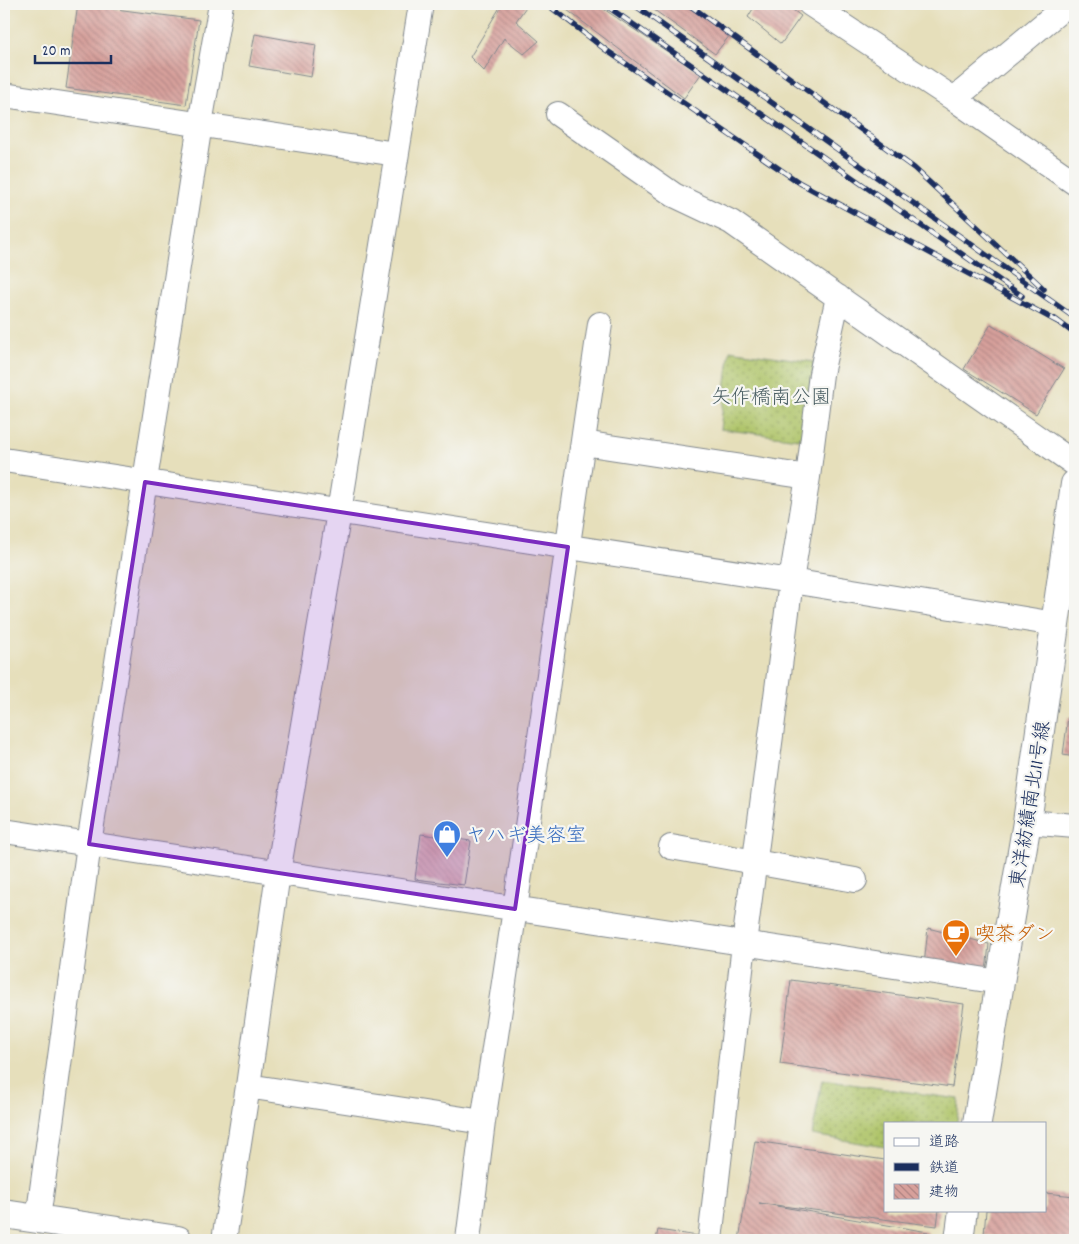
<svg xmlns="http://www.w3.org/2000/svg" width="1079" height="1244" font-family="Dekko,'Klee One',sans-serif">
<defs>
<pattern id="grass-dots" width="8" height="8" patternUnits="userSpaceOnUse" patternTransform="scale(1.25)"><rect width="8" height="8" fill="#afc469"/><path d="M2 2h.1M6 6h.1" fill="none" stroke="#8ea05a" stroke-width="1.8" stroke-linecap="round"/></pattern>
<pattern id="building-back-hatch" width="6" height="6" patternUnits="userSpaceOnUse" patternTransform="scale(1.25)"><rect width="6" height="6" fill="#d7a09b"/><path d="M-1 5l2 2M0 0l6 6M5-1l2 2" fill="none" stroke="#ae8382"/></pattern>
</defs>
<rect width="100%" height="100%" fill="#f6f6f2"/>
<filter id="ink" filterUnits="userSpaceOnUse"><feTurbulence type="fractalNoise" baseFrequency=".02" numOctaves="2"/><feDisplacementMap in="SourceGraphic" scale="10" xChannelSelector="R" yChannelSelector="G"/><feConvolveMatrix kernelMatrix="1 2 1 2 8 2 1 2 1" color-interpolation-filters="sRGB"/></filter>
<filter id="wash" filterUnits="userSpaceOnUse"><feTurbulence type="fractalNoise" baseFrequency=".0096" numOctaves="4" result="noise"/><feDisplacementMap in="SourceGraphic" scale="20" xChannelSelector="R" yChannelSelector="G"/><feGaussianBlur stdDeviation="1.12" result="paint"/><feColorMatrix in="noise" values="0 0 0 0 0 0 0 0 0 0 0 0 0 0 0 0 0 1.4 0 .05"/><feComposite in="paint" operator="in"/></filter>
<g filter="url(#wash)">
<rect width="100%" height="100%" fill="#e6dfbb"/>
<path fill="url(#grass-dots)" stroke="#657a64" d="M730,350l84,12 -8,78 -86,-11z
M822,1080l137,19 -2,24h-72v24l-73,-12z"/>
<g id="blocks">
<path fill="url(#building-back-hatch)" d="M78,4l121,16 -13,85 -120,-17z
M502,4h26l-12,17 23,20 -15,13 -20,-16 -20,33 -14,-14z
M559,4h37l105,70 -17,24z
M646,4h37l47,31 -15,19z
M756,4h29l16,12 -20,28 -33,-27z
M255,34l61,11 -5,32 -62,-11z
M991,324l73,45 -28,45 -72,-45z
M1068,717l7,1v39l-12,-2z
M421,834l50,7 -7,44 -49,-6z
M928,928l61,16 -3,28 -62,-7z
M791,980l173,24 -12,83 -172,-23z
M755,1141l130,19v50h54l-2,16 -178,-23 169,29 -1,8h-188z
M1045,1193l30,3v44h-53l-38,-5 2,-25h59z
M658,1230l40,6 -1,4h-41z"/>
</g>
</g>
<g filter="url(#ink)">
<use href="#blocks" fill-opacity="0" stroke="#80878c" stroke-width="1"/>
<g fill="none" stroke-linecap="round" stroke-linejoin="round">
<g stroke="#80878c" stroke-width="26">
<path id="street" d="M810,4l144,95 121,84
M4,95l392,59
M954,99l114,-95
M558,114l116,81 57,27 344,242
M583,443l225,34
M4,460l787,121 264,43
M1027,822l48,4
M4,831l996,151
M671,847l184,33
M248,1086l235,36
M38,1219l51,-375 111,-720 21,-120
M224,1240l24,-154 30,-213 61,-361 82,-508
M468,1240l15,-118 32,-213 85,-585
M710,1240l34,-296 47,-363 17,-104 13,-103 17,-77"/>
</g>
<g stroke="#80878c" stroke-width="30">
<path id="secondary" d="M977,1123l23,-141 27,-160 48,-338
M4,1214l174,26
M959,1240l4,-30"/>
</g>
<use href="#street" stroke="#fff" stroke-width="24"/>
<use href="#secondary" stroke="#fff" stroke-width="28"/>
<g stroke="#1b2f5e" stroke-width="5.5">
<path id="rail" d="M547,4l59,46 194,133 260,140
M604,4l418,292
M633,4l442,314
M688,4l226,164 130,121
M1055,319l20,15"/>
</g>
<use href="#rail" stroke="#f6f6f2" stroke-width="4" stroke-dasharray="11" stroke-linecap="butt"/>
</g>
</g>
<path fill="#7b2cbf" fill-opacity="0.2" stroke="#7b2cbf" stroke-width="4" stroke-linejoin="round" d="M145,482l423,65 -53,362 -426,-65z"/>
<defs>
<g id="shop-pin" transform="scale(1.4375)"><path d="M0 17L-7.5 6A9.5 9.5 0 1 1 7.5 6Z" fill="#3f7fe0" stroke="#f6f6f2"/><path d="M-5-2.5h2.3a2.7 3.5 0 0 1 5.4 0H5L5.5 6h-11ZM-1.5-2.5h3a1.5 2.3 0 0 0-3 0Z" fill="#fff"/></g>
<g id="cafe-pin" transform="scale(1.4375)"><path d="M0 17L-7.5 6A9.5 9.5 0 1 1 7.5 6Z" fill="#e8710a" stroke="#f6f6f2"/><path d="M-5.5-4.5H6V0H3Q3 3.5 0 3.5H-2.5Q-5.5 3.5-5.5 0ZM3-3.2v2h1.7v-2ZM-6 4.5H4V6H-6Z" fill="#fff"/></g>
</defs>
<g fill-rule="evenodd">
<use href="#shop-pin" x="447" y="834"/>
<use href="#cafe-pin" x="956" y="933"/>
</g>
<g text-anchor="middle" stroke-width="4.5" stroke-linejoin="round" paint-order="stroke">
<g font-size="20" fill="#475c61" stroke="#f6f6f2">
<text x="771" y="403">矢作橋南公園</text>
</g>
<g font-size="20" fill="#1b2f5e" stroke="#f6f6f2">
<text transform="translate(1029 804) rotate(-81)" y="7">東洋紡績南北11号線</text>
</g>
<g font-size="20" fill="#366cbe" stroke="#f6f6f2" text-anchor="start">
<text x="466" y="841">ヤハギ美容室</text>
</g>
<g font-size="20" fill="#c56008" stroke="#f6f6f2" text-anchor="start">
<text x="975" y="940">喫茶ダン</text>
</g>
</g>
<rect width="1079" height="1244" fill="none" stroke="#f6f6f2" stroke-width="20"/>
<rect x="884" y="1122" width="162" height="90" fill="#f6f6f2" stroke="#9ea6b7"/>
<rect x="894" y="1138" width="25" height="8" fill="#ffffff" stroke="#9ea6b7"/>
<text x="929" y="1146" font-size="15" fill="#1b2f5e">道路</text>
<rect x="894" y="1163" width="25" height="8" fill="#1b2f5e" stroke="#9ea6b7"/>
<text x="929" y="1172" font-size="15" fill="#1b2f5e">鉄道</text>
<rect x="894" y="1184" width="25" height="15" fill="url(#building-back-hatch)" stroke="#9ea6b7"/>
<text x="929" y="1196" font-size="15" fill="#1b2f5e">建物</text>
<path d="M35 55v8h76v-8" fill="none" stroke="#1b2f5e" stroke-width="2.5"/>
<text x="42" y="55" font-size="15" fill="#1b2f5e" stroke="#f6f6f2" stroke-width="4" paint-order="stroke">20 m</text>
</svg>
